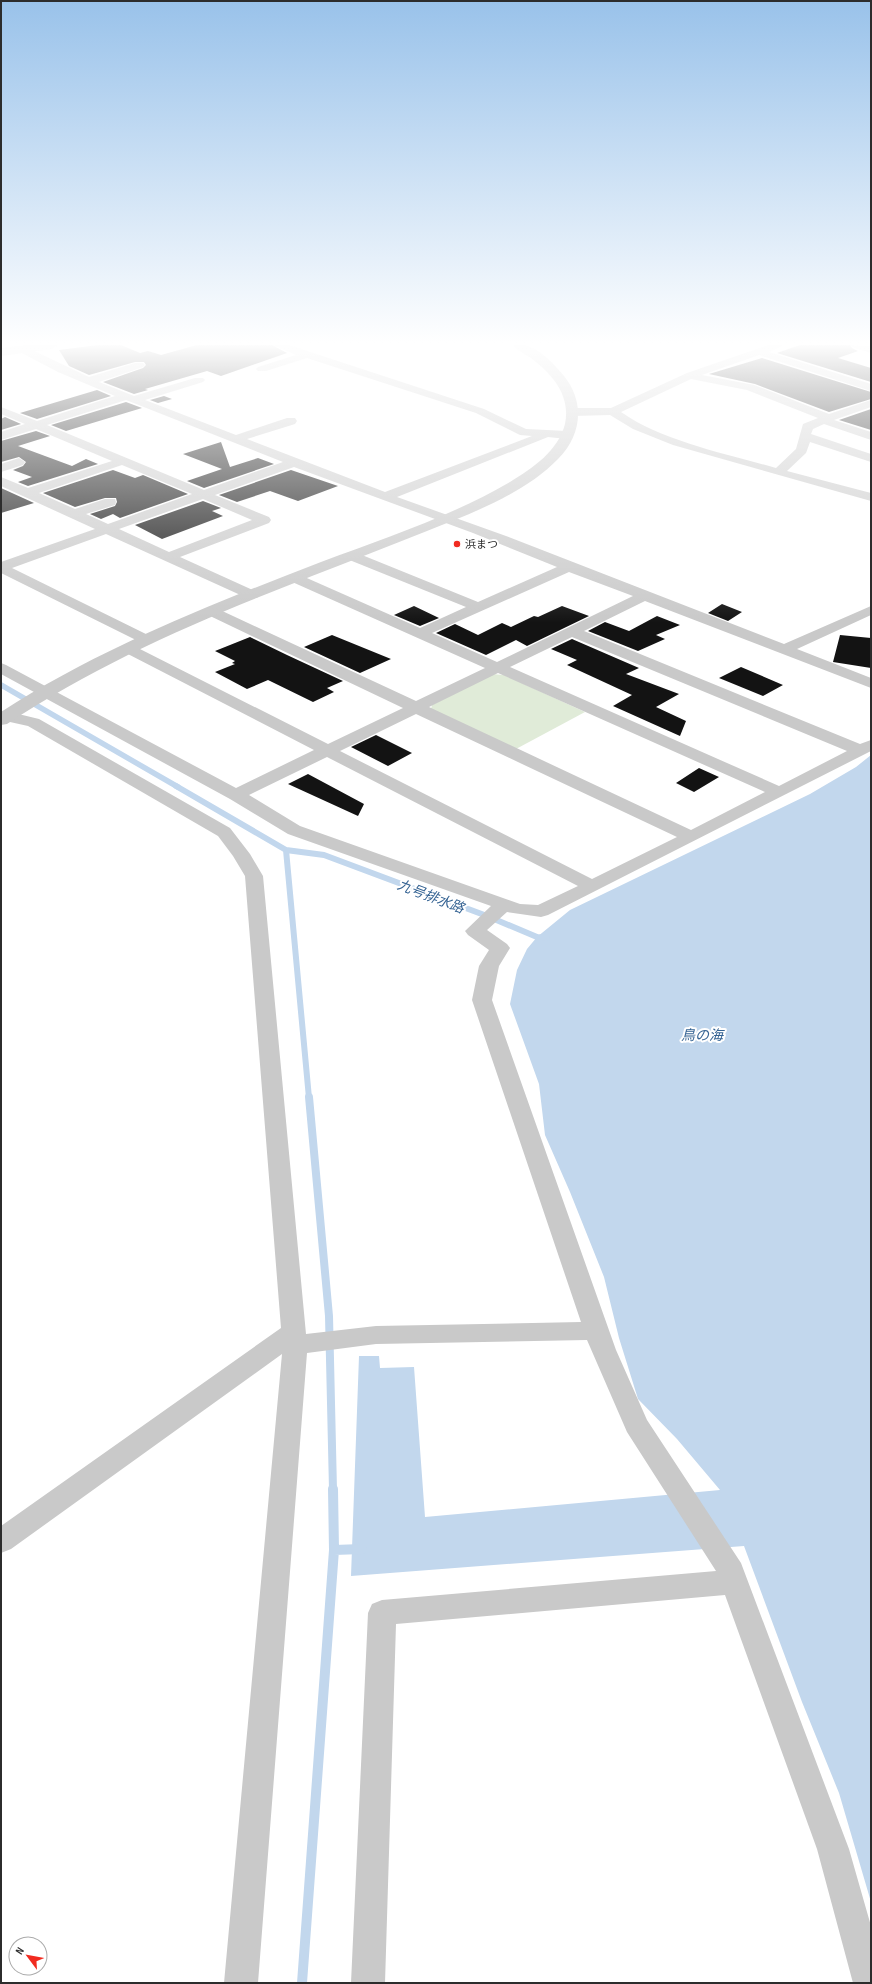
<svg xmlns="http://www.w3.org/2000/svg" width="872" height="1984" font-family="'Sofia Sans Condensed','Noto Sans JP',sans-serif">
<rect width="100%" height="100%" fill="#fff"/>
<path fill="#e0ebd8" d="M492,674l12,1 81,37 -69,37 -85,-40 1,-4z"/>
<path fill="#c2d7ed" d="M871,755v1147l-32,-109 -37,-91 -58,-156 -393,30 8,-220h20l1,12 34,-1 11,150 295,-27 -43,-51 -39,-40 -19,-61 -15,-61 -34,-85 -25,-57 -6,-51 -29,-80 7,-34 10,-21 10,-12 33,-27 240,-116 46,-27z"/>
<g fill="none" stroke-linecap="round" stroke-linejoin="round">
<path stroke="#c2d7ed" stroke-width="5.5" d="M1,685l177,102"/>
<path stroke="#c2d7ed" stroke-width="6" d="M176,786l110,64 38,5 163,61 50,21 10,1
M286,850l23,248"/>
<path stroke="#c2d7ed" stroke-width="8" d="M309,1097l20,219 4,174"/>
<path stroke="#c2d7ed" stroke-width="10" d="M334,1550l28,-1
M302,1983l32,-433 -1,-61"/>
</g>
<path fill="#131313" d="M98,345h23l19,8 8,-2 13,4 36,-10h75l15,8 -66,23 -14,-5 -62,18 3,1 -14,4 -31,-12 40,-14 3,-3 -2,-3h-9l-46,13 -20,-9 -10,-16z
M800,345h50l2,3 6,3 -20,7 33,10v14l-94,-29z
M762,358l109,34v7l-42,13 -74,-28 -46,-10z
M97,390l14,6 -74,23 -17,-6z
M164,396l8,3 -14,4 -8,-3z
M126,402l16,6 -76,23 -15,-6z
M871,409v21l-32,-10z
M5,417l16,7 -20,6v-11z
M36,431l14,5 -32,10 54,20 14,-7 12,5 -70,22 -10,-4 14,-5 -19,-7 10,-4 3,-4 -7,-5 -18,5v-21z
M221,442l9,25 28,-9 16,6 -70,24 -17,-7 35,-12 -39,-15z
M113,470l22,8 8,-3 45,19 -68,24 -7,-4 -12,5 -11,-5 25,-8 2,-4 -1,-4h-11l-30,9 -32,-14z
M291,470l47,16 -40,15 -28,-10 -33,11 -18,-7z
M1,488l33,15 -33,10z
M203,501l18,7 -9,3 11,5 -61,23 -27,-14z
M722,604l20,8 -14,9 -20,-8z
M414,606l25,12 -19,8 -26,-11z
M562,606l27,10 -62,30 -11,-6 -30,15 -50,-22 19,-9 23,11 24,-12 9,4 23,-11 4,1z
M657,616l23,9 -24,10 9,4 -27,12 -50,-20 17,-9 24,9z
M332,635l59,24 -31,14 -56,-26z
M840,635l31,3v30l-38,-6z
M250,637l37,18 56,26 -16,7 7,4 -21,10 -45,-22 -21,9 -32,-17 20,-8 -3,-1 3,-2 -20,-10z
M572,639l67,29 -13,6 53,20 -23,13 30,14 -6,15 -67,-30 19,-11 -65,-30 10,-5 -26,-11z
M741,667l42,18 -20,11 -44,-18z
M376,735l36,18 -24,13 -37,-19z
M699,768l20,9 -25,15 -18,-9z
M308,774l56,30 -6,12 -70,-32z"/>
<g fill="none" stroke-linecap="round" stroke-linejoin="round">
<path fill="#c9c9c9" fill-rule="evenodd" d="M273,345h16l195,64 42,20 41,2 6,4 -6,4 -19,-2 -151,60 109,39 278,108 87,-38v9l-74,34 74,29v10l-226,-87 -61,30 276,113 11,-4v11l-323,164 -7,2 -34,-5 -20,18 20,14 3,4 -11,18 -7,34 124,350 31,70 94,143 108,286 22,77v57h-18l-36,-134 -92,-254 -329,29 -11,359h-34l17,-370 4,-9 10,-4 334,-29 -89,-139 -40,-92 -211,4 -69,9 -49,630h-34l58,-629 -271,195 -10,4v-27l280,-198 -36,-452 -12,-20 -15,-20 -190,-110 -27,-6v-8l5,-1 33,8 191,109 20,26 13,22 43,458 70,-8 205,-4 -109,-322 7,-34 10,-16 -21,-15 -3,-4 26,-25 -203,-72 -58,-35 -229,-125v-11l5,2 230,123 78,-38 -190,-98 -3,-3 3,-3h10l194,98 75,-36 -195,-93 -2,-3 2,-3h10l198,92 69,-33 -195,-87 -2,-3 2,-3h10l120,53 46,-21 -119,-48 -2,-3 2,-3h10l121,49 79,-35 -84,-34 -179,-66 -79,28 54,22 2,3 -2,3 -89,34 77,35 2,3 -2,3h-10l-141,-64 -94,34 140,69 2,3 -2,3h-10l-141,-70v-11l94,-33 -94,-43v-9l27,11 84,-27 -76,-32 -35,11v-8l24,-8 -24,-10v-7l36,14 78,-25 -57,-24 -40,-21 -1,-2 1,-2h8l63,30 46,-14h8l2,2 -2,2 -44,15 35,14 61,-18h8l2,2 -2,2 -58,18 91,35 51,-17h8l2,3 -2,3 -48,15 138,53 147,-56 -12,-1 -44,-22 -169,-55 -41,13h-8l-2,-2 2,-2 38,-12zM126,400l157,62 -79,28 -157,-65zM122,465l70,29 -84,30 -22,-10 29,-9 1,-3 -1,-3h-10l-30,10 -36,-16zM203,499l49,21 -83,32 -50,-23zM569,572l64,24 -136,66 -65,-29zM572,637l275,114 -68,35 -269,-119zM498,673l267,119 -74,38 -262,-123zM416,714l261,123 -85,42 -252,-128zM327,757l251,129 -40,19 -18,-1 -220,-78 -51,-31z
M768,345h16l-15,7 102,32v7l-112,-36 -57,20 52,10 75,29 42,-14v7l-37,13 37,12v8l-47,-16 -11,5 -2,5 60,20v8l-61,-20 -4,11 -19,18 84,22v8l-198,-56 -40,-16 -23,-14 -37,1 -6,-4 6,-4h38l76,-35zM691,379l56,11 71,28 -15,6 -7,25 -20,19c-49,-14 -114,-27 -155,-56z
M851,345l20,1v7l-19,-6z
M19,458l6,4 -2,3 -22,7v-8z"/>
<path fill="#c9c9c9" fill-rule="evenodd" d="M25,345h33l-6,4 -51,7v-8z
M513,345c5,0 11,-1 15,1 14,5 27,19 36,30 21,26 18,59 -6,83 -34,35 -86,54 -131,72 -38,15 -76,30 -115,45 -105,41 -210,85 -305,148l-6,1v-13c99,-64 211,-108 320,-150 64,-24 131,-46 189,-80 23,-14 48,-31 55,-58 6,-29 -13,-50 -34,-66 -6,-4 -13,-7 -18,-13z"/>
</g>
<linearGradient id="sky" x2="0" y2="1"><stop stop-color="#99c2ea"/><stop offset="0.55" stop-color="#fff"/><stop offset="1" stop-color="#fff" stop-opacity="0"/></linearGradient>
<rect width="872" height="623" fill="url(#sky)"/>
<circle fill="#f12b20" stroke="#fff" stroke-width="1.5" cx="457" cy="544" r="4"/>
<g text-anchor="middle" stroke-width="4" stroke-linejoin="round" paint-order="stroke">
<g font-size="11" fill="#2c2c2c" stroke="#fff" text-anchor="start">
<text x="465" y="548">浜まつ</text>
</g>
<g font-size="14" font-style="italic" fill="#356393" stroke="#fff">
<text transform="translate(431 896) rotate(21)" y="5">九号排水路</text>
<text x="702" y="1040">鳥の海</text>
</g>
</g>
<rect width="872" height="1984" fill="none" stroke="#2c2c2c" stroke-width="4"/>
<g transform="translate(28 1956) rotate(302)"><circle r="19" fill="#ffffff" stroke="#ababab"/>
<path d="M0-3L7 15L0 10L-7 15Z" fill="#f12b20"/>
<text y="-6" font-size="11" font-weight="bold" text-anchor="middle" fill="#2c2c2c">N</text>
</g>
</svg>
